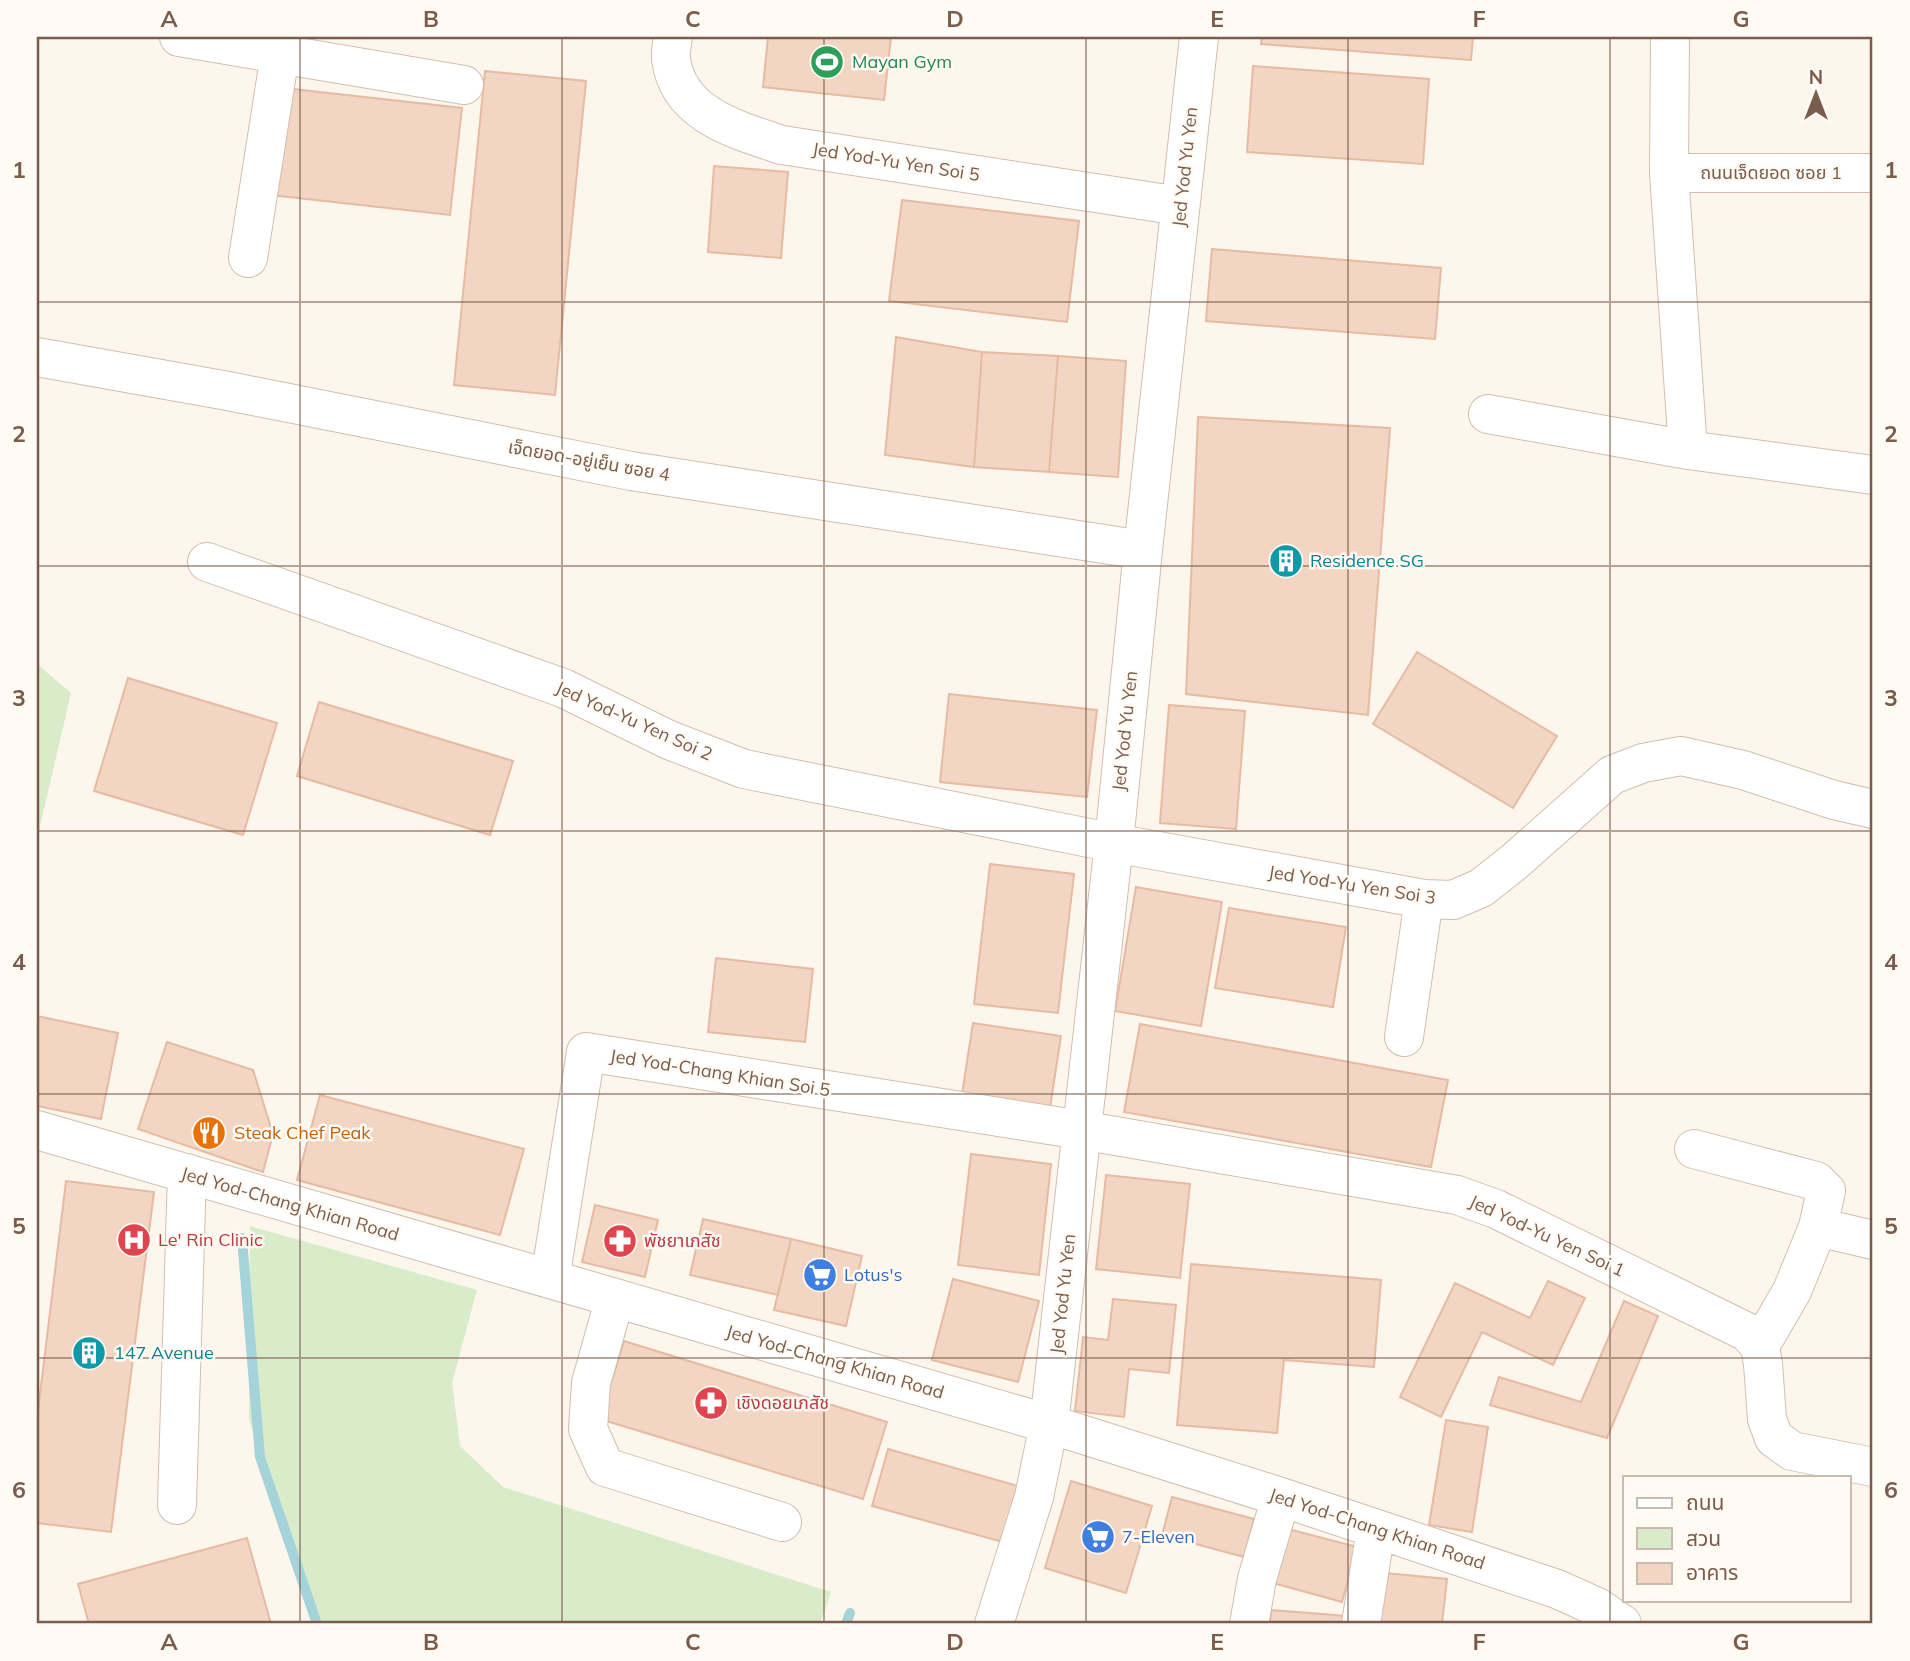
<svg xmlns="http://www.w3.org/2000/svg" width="1910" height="1661" font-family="Mulish,'Noto Sans Thai',sans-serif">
<rect width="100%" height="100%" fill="#fdf6ec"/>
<path fill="#d8ecc9" d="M37,664l34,29 -34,146z
M250,1226l227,64 -25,93 8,63 43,41 328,105 -11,32h-508l-63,-205z"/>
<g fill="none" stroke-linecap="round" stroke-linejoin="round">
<path stroke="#a5d3da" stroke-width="10" d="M242,1238l18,219 57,167
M846,1624l4,-11"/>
</g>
<path fill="#f3d5c3" stroke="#e6bba3" stroke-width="2" d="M768,37h123l-7,63 -121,-13z
M1262,37h211l-2,23 -210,-16z
M1253,66l176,13 -6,85 -176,-12z
M485,71l101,10 -31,314 -101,-10z
M284,88l178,20 -12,107 -179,-20z
M714,166l74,6 -7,86 -73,-6z
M902,200l177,21 -12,101 -178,-21z
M1212,249l229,19 -6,71 -229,-18z
M896,337l86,15 -8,115 -89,-12z
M982,352l76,4 -9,116 -75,-5z
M1058,356l68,5 -8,116 -69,-5z
M1198,417l192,11 -22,287 -182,-21z
M1417,652l140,84 -44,72 -140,-84z
M128,678l149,45 -34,112 -149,-44z
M949,694l148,16 -10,87 -147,-15z
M319,702l194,59 -23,74 -193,-59z
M1169,705l76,6 -9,118 -76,-6z
M990,864l84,10 -16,139 -84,-9z
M1136,887l86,15 -21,124 -86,-15z
M1229,908l117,19 -13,80 -118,-19z
M716,958l97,11 -8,73 -97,-10z
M37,1016l81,17 -17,86 -64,-13z
M973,1023l88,13 -11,72 -88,-14z
M1140,1024l308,56 -17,87 -307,-55z
M167,1042l86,28 20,64 -10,38 -125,-43z
M320,1095l204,54 -24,86 -203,-55z
M971,1154l80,10 -12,111 -81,-10z
M1106,1175l84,9 -10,94 -84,-9z
M66,1181l88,11 -43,340 -74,-9v-104z
M595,1205l63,15 -13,57 -63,-15z
M703,1219l88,20 -13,56 -88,-20z
M791,1239l71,17 -16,70 -72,-16z
M1191,1264l190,16 -7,87 -90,-7 -7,73 -100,-8z
M953,1279l86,22 -21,81 -86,-22z
M1548,1281l37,17 -32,67 -71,-33 -41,85 -41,-20 55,-114 75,35z
M1113,1299l63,6 -7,68 -40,-4 -5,48 -49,-6 8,-74 25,3z
M1624,1301l34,15 -51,122 -117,-33 9,-28 82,25z
M624,1341l263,81 -24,77 -263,-80z
M1446,1420l42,7 -16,105 -43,-7z
M888,1449l130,37 -15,56 -131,-36z
M1071,1481l81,25 -26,87 -81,-25z
M1172,1497l82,22 -10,38 -82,-22z
M1288,1529l69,18 -15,55 -69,-19z
M247,1538l24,86h-182l-11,-40z
M1385,1573l62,6 -5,45h-63z
M1271,1610l76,6 -1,8h-76z"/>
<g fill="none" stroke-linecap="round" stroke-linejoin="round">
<g stroke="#d1beb0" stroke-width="40">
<path id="minor" d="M179,37l285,48
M673,37c-1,7 -3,15 -2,22 7,56 66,71 111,86l398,61
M1670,37l-1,136 19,277
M1669,173h204
M248,258l32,-204
M37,357l191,34 403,80 512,79
M1488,414l200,36 185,25
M207,562l356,126 106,52 75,29 370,74 310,56 29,1 28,-12 33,-26 98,-87 31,-12 38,-7 62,14 91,30 39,9
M1404,1037l20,-138
M37,1130l1012,294 232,73 276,92 40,18 25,17
M1694,1149l122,32 10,10 -8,36 -26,64 -32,55
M1818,1227l55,13
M550,1279l36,-227 495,78 376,65 39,14 251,123 13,14 3,18 4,55 7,19 18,13 81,16
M615,1298l-24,85 -3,46 17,38 177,55
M177,1505l10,-332
M994,1624l40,-127 15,-73 65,-581 29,-293 56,-513
M1249,1624l8,-45 24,-82
M1361,1624l15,-95"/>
</g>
<use href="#minor" stroke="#fff" stroke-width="38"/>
</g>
<path fill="none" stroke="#7a5c4d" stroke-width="2" stroke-opacity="0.55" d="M300,37v1587M562,37v1587M824,37v1587M1086,37v1587M1348,37v1587M1610,37v1587M37,302h1836M37,566h1836M37,831h1836M37,1094h1836M37,1358h1836"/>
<defs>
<g id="stadium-disc" transform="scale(1.75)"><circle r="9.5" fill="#2e9e5b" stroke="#fffaf3"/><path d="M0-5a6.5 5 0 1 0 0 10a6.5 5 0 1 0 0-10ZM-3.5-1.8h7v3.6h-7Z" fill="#fff"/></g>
<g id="building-disc" transform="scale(1.75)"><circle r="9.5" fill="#0f9aa8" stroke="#fffaf3"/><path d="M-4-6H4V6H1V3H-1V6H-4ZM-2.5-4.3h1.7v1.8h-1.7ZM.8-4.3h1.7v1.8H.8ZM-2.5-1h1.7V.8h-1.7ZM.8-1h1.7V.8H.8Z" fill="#fff"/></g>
<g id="restaurant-disc" transform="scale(1.75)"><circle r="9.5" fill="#e8710a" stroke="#fffaf3"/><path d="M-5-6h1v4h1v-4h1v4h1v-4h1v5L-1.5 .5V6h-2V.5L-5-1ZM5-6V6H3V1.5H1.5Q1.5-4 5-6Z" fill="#fff"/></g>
<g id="hospital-disc" transform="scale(1.75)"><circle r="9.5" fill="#e0444e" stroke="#fffaf3"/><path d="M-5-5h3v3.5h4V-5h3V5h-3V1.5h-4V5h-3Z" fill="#fff"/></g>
<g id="pharmacy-disc" transform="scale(1.75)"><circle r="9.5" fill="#e0444e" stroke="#fffaf3"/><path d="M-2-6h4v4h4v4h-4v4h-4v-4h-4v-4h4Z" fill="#fff"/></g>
<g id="supermarket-disc" transform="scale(1.75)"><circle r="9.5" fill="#3f7fe0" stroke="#fffaf3"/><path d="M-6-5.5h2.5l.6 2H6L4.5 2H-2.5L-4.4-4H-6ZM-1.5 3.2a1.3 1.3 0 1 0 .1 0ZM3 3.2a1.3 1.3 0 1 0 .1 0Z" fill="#fff"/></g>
</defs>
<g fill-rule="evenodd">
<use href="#stadium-disc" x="827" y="62"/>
<use href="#building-disc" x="1286" y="561"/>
<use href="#restaurant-disc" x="209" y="1133"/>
<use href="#hospital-disc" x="134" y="1240"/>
<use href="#pharmacy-disc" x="620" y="1241"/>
<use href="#supermarket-disc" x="820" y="1275"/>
<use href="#building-disc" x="89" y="1353"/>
<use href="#pharmacy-disc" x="711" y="1403"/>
<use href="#supermarket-disc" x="1098" y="1537"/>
</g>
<g text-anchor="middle" stroke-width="5" stroke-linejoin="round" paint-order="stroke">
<g font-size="18" fill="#27864d" stroke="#fffaf3" text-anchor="start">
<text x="852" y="68">Mayan Gym</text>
</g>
<g font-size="18" fill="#7a5c4d" stroke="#fffaf3">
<text transform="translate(896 162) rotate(9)" y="6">Jed Yod-Yu Yen Soi 5</text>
<text transform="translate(1185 167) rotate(-84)" y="6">Jed Yod Yu Yen</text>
<text x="1771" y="179">ถนนเจ็ดยอด ซอย 1</text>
<text transform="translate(589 461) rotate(10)" y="6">เจ็ดยอด-อยู่เย็น ซอย 4</text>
<text transform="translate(634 721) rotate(24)" y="6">Jed Yod-Yu Yen Soi 2</text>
<text transform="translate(1125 731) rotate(-84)" y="6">Jed Yod Yu Yen</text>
<text transform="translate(1352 885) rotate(9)" y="6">Jed Yod-Yu Yen Soi 3</text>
<text transform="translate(720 1073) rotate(9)" y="6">Jed Yod-Chang Khian Soi 5</text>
<text transform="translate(290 1204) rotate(16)" y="6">Jed Yod-Chang Khian Road</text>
<text transform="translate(1547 1236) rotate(25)" y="6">Jed Yod-Yu Yen Soi 1</text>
<text transform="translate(1063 1294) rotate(-84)" y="6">Jed Yod Yu Yen</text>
<text transform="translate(835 1362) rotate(16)" y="6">Jed Yod-Chang Khian Road</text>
<text transform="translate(1377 1529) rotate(18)" y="6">Jed Yod-Chang Khian Road</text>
</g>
<g font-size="18" fill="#0d838f" stroke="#fffaf3" text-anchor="start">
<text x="1310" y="567">Residence SG</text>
<text x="114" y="1359">147 Avenue</text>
</g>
<g font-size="18" fill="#c56008" stroke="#fffaf3" text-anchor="start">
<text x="234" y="1139">Steak Chef Peak</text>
</g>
<g font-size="18" fill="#be3a42" stroke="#fffaf3" text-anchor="start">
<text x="158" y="1246">Le' Rin Clinic</text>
<text x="644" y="1247">พัชยาเภสัช</text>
<text x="736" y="1409">เชิงดอยเภสัช</text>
</g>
<g font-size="18" fill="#366cbe" stroke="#fffaf3" text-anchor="start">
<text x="844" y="1281">Lotus's</text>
<text x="1122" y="1543">7-Eleven</text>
</g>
</g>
<rect width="1910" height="1661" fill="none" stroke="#fffaf3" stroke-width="77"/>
<rect x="1623" y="1476" width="228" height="126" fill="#fffaf3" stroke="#cabbb1" stroke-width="2"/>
<rect x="1637" y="1498" width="35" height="10" fill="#ffffff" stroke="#cabbb1" stroke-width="2"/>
<text x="1686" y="1510" font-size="21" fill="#7a5c4d">ถนน</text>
<rect x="1637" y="1528" width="35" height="21" fill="#d8ecc9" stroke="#cabbb1" stroke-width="2"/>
<text x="1686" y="1546" font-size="21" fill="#7a5c4d">สวน</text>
<rect x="1637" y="1563" width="35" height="21" fill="#f3d5c3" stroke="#cabbb1" stroke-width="2"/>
<text x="1686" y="1580" font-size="21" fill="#7a5c4d">อาคาร</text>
<g transform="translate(1816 94)" stroke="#fffaf3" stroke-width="5" paint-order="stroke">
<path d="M0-5L12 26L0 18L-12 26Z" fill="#7a5c4d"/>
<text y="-10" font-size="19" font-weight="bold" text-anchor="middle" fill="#7a5c4d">N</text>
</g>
<rect x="38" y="38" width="1833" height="1584" fill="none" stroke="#7a5c4d" stroke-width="2.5"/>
<g font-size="23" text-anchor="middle" font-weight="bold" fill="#7a5c4d">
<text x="169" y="27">A</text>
<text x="431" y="27">B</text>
<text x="693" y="27">C</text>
<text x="955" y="27">D</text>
<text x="1217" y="27">E</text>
<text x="1479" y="27">F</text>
<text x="1741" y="27">G</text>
<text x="19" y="178">1</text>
<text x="1891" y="178">1</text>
<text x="19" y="442">2</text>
<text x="1891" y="442">2</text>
<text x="19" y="706">3</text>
<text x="1891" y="706">3</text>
<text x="19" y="970">4</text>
<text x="1891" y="970">4</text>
<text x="19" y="1234">5</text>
<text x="1891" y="1234">5</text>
<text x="19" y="1498">6</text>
<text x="1891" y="1498">6</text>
<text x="169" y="1650">A</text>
<text x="431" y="1650">B</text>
<text x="693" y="1650">C</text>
<text x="955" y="1650">D</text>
<text x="1217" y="1650">E</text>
<text x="1479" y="1650">F</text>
<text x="1741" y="1650">G</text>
</g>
</svg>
